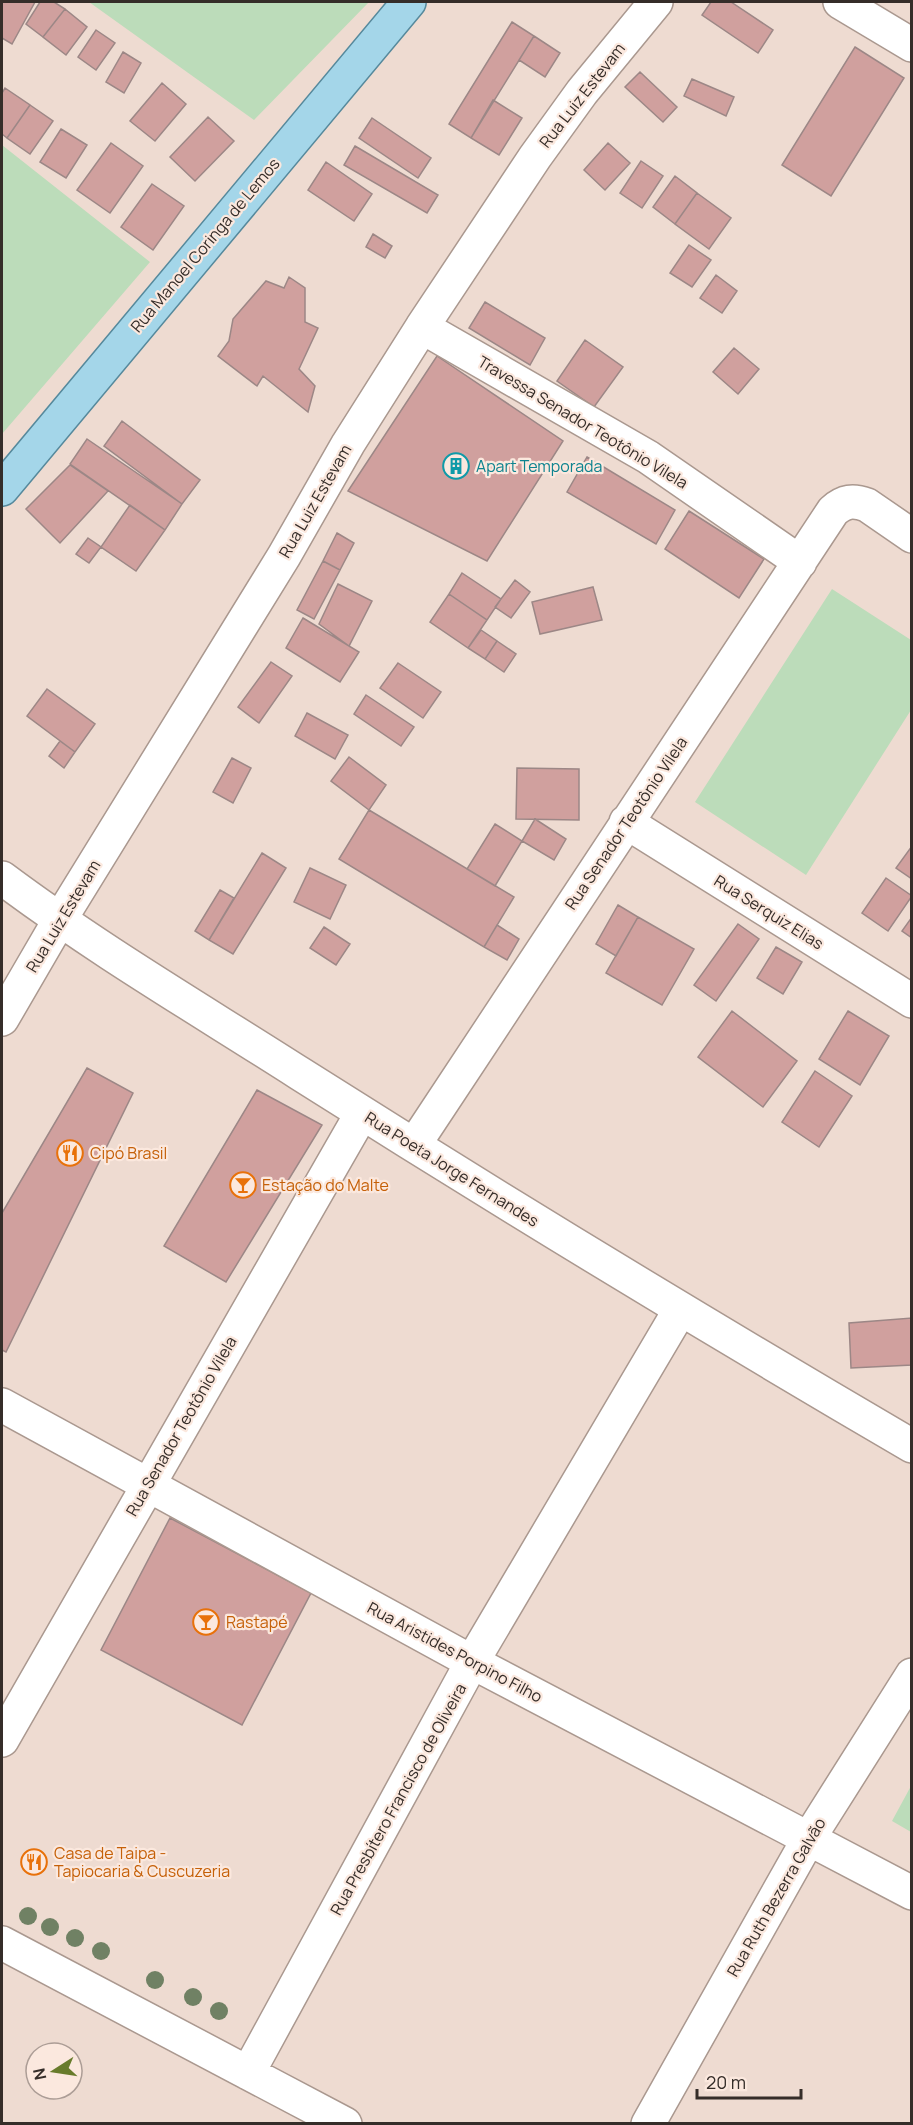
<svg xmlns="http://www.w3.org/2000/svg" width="913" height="2125" font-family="Manrope,sans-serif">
<rect width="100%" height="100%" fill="#eedbd1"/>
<path fill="#bcdcba" d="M89,2h280l-115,118z
M2,145l148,117 -148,172z
M832,589l79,51v70l-105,165 -111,-73z
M911,1786v46l-19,-11z"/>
<path fill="#d0a09e" stroke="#9c8786" stroke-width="1.5" d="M2,2h33l-23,42 -10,-6z
M40,2h14l11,7 -22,28 -17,-13z
M711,2h20l42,28 -15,23 -56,-38z
M65,9l22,18 -21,28 -23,-18z
M512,22l22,14 -63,102 -22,-14z
M96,30l19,13 -19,27 -18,-13z
M534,36l26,17 -15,24 -26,-17z
M855,47l49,31 -73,118 -49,-31z
M123,52l18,11 -17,30 -18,-11z
M640,72l37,35 -14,15 -38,-35z
M692,79l42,18 -8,19 -42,-20z
M162,83l24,21 -31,37 -25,-20z
M5,88l25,17 -23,33 -5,-4v-41z
M493,100l29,18 -23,37 -28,-17z
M30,105l23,16 -23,33 -23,-16z
M208,117l26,24 -39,40 -25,-24z
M372,118l59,40 -13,20 -59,-40z
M61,129l26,16 -21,33 -26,-16z
M111,143l32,23 -33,47 -33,-23z
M608,143l22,20 -25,27 -21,-20z
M355,146l83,49 -11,18 -83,-48z
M641,161l22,15 -21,32 -22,-15z
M326,162l46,32 -18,27 -46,-31z
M675,176l22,17 -22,31 -22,-17z
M152,184l32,22 -31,44 -32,-23z
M697,193l34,25 -22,31 -34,-25z
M373,234l19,12 -7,12 -19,-11z
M689,245l22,15 -19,27 -22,-14z
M716,275l21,16 -15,22 -22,-15z
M289,277l16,11v34l13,6 -19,41 16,17 -7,26 -45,-36 -6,10 -39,-30 11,-15 4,-22 33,-38 18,7z
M485,302l60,36 -15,27 -61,-37z
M585,340l38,27 -29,40 -37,-26z
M734,348l25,21 -21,25 -25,-22z
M437,356l126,85 -76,120 -139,-70z
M122,421l78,59 -18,24 -78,-58z
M87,439l95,65 -17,26 -95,-66z
M587,457l88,53 -19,34 -89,-52z
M70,465l38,26 -48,52 -34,-34z
M130,505l35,25 -29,41 -35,-24z
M689,511l75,48 -25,39 -74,-49z
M337,533l17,10 -14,27 -17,-9z
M88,538l13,9 -12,16 -13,-9z
M323,561l17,9 -26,49 -17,-9z
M462,573l39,26 -14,21 -38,-26z
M515,580l15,12 -19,26 -16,-11z
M338,584l34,17 -23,45 -30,-22z
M593,587l9,33 -62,14 -8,-32z
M449,594l38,26 -19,28 -38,-26z
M303,618l56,34 -19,30 -54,-34z
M481,630l16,11 -12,18 -17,-11z
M497,641l19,13 -12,18 -19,-13z
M271,662l21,14 -33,47 -21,-16z
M398,663l43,29 -18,26 -43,-30z
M47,689l48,35 -20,28 -48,-36z
M366,695l48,32 -13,19 -47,-32z
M307,713l41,22 -13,24 -40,-23z
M60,741l15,11 -11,16 -15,-12z
M349,757l37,28 -17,25 -38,-29z
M232,758l19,10 -18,35 -20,-11z
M517,768l62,1v51l-63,-1z
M369,810l145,87 -30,50 -145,-88z
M535,819l31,20 -12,21 -32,-19z
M495,824l27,17 -27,45 -28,-17z
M912,846v33l-16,-11z
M262,853l24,15 -53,86 -24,-14z
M310,868l36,17 -16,34 -36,-17z
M886,878l26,18 -24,35 -26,-18z
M220,890l14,8 -25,42 -14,-9z
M618,905l20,12 -22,39 -20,-12z
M638,917l56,32 -32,56 -56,-32z
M912,917v21l-10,-7z
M738,924l21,15 -43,62 -22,-16z
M497,925l22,14 -12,21 -23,-13z
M324,927l26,17 -14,21 -26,-17z
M776,947l26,15 -19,32 -26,-16z
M732,1011l65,50 -34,46 -65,-50z
M848,1011l41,25 -29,49 -41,-26z
M87,1068l46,25 -127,259 -4,-2v-137z
M815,1071l37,25 -33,51 -37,-25z
M257,1090l65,35 -96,157 -62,-36z
M912,1318v47l-61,3 -2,-45z
M170,1518l141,75 -69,132 -141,-75z"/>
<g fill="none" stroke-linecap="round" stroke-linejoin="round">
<g stroke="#aa988f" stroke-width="36">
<path id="minor" d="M840,2l72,43
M422,327l226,130 152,105
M626,822l286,179
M2,878c95,71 197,131 297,195 202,128 406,252 613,373
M2,1019l57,-98 225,-365 64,-112 74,-117 113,-170 47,-65 74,-90
M414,1145l419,-634c11,-10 20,-11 34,-6l45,31
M2,1405l470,257 440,231
M2,1740l360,-627
M2,1943l343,181
M248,2073l224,-411 208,-352
M648,2124l161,-286 103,-163"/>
</g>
<g stroke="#56899c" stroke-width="36">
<path id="major" d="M2,489l407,-487"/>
</g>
<use href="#minor" stroke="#fff" stroke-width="33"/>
<use href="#major" stroke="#a4d6e9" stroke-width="33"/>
</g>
<g fill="#708164">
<circle cx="28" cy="1916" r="9"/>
<circle cx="50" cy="1927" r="9"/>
<circle cx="75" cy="1938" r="9"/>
<circle cx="101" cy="1951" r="9"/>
<circle cx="155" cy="1980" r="9"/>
<circle cx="193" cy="1997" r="9"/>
<circle cx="219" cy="2011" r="9"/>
</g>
<defs>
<g id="building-ring" transform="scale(1.35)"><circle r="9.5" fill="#fbe8de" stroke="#0f9aa8" stroke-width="1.5"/><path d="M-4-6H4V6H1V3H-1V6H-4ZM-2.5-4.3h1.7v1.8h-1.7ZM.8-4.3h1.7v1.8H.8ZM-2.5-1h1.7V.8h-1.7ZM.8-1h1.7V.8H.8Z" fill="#0f9aa8"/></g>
<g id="restaurant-ring" transform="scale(1.35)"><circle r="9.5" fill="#fbe8de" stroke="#e8710a" stroke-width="1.5"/><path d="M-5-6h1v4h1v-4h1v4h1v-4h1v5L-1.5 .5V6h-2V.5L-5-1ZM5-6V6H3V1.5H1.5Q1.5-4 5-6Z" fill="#e8710a"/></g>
<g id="bar-ring" transform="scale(1.35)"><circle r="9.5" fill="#fbe8de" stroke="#e8710a" stroke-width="1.5"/><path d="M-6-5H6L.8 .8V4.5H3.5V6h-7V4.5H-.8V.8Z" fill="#e8710a"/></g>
</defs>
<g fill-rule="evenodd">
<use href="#building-ring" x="456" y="466"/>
<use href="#restaurant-ring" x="70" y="1153"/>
<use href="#bar-ring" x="243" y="1185"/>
<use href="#bar-ring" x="206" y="1622"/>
<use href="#restaurant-ring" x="34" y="1862"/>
</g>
<g text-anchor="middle" stroke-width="4.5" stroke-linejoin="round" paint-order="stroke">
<g font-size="16" fill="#352d29" stroke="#fbe8de">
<text transform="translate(582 95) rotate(-52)" y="6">Rua Luiz Estevam</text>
<text transform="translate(205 245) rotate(-50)" y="6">Rua Manoel Coringa de Lemos</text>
<text transform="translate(583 422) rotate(31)" y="6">Travessa Senador Teotônio Vilela</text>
<text transform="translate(315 501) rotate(-60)" y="6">Rua Luiz Estevam</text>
<text transform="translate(626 823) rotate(-56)" y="6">Rua Senador Teotônio Vilela</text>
<text transform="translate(769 912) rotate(32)" y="6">Rua Serquiz Elias</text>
<text transform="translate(63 916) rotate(-59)" y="6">Rua Luiz Estevam</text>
<text transform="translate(452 1169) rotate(32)" y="6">Rua Poeta Jorge Fernandes</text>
<text transform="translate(181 1426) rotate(-60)" y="6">Rua Senador Teotônio Vilela</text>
<text transform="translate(455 1652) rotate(28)" y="6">Rua Aristides Porpino Filho</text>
<text transform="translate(398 1799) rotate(-61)" y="6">Rua Presbítero Francisco de Oliveira</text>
<text transform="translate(776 1897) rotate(-60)" y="6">Rua Ruth Bezerra Galvão</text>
</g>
<g font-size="16" fill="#0d838f" stroke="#fbe8de" text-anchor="start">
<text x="476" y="472">Apart Temporada</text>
</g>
<g font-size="16" fill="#c56008" stroke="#fbe8de" text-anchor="start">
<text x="90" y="1159">Cipó Brasil</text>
<text x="262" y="1191">Estação do Malte</text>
<text x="226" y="1628">Rastapé</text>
<text x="54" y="1859">Casa de Taipa -<tspan x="54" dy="18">Tapiocaria &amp; Cuscuzeria</tspan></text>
</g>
</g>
<rect width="913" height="2125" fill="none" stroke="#352d29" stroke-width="6"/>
<g transform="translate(54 2071) rotate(258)"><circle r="28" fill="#fbe8de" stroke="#ac9d96" stroke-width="1.5"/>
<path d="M0-4.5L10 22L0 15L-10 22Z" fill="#687b2b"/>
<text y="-9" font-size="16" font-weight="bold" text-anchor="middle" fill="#352d29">N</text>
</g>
<path d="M697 2089v9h104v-9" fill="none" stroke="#352d29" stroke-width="3"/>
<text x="706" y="2089" font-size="18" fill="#352d29" stroke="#fbe8de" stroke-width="4.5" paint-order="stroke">20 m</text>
</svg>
